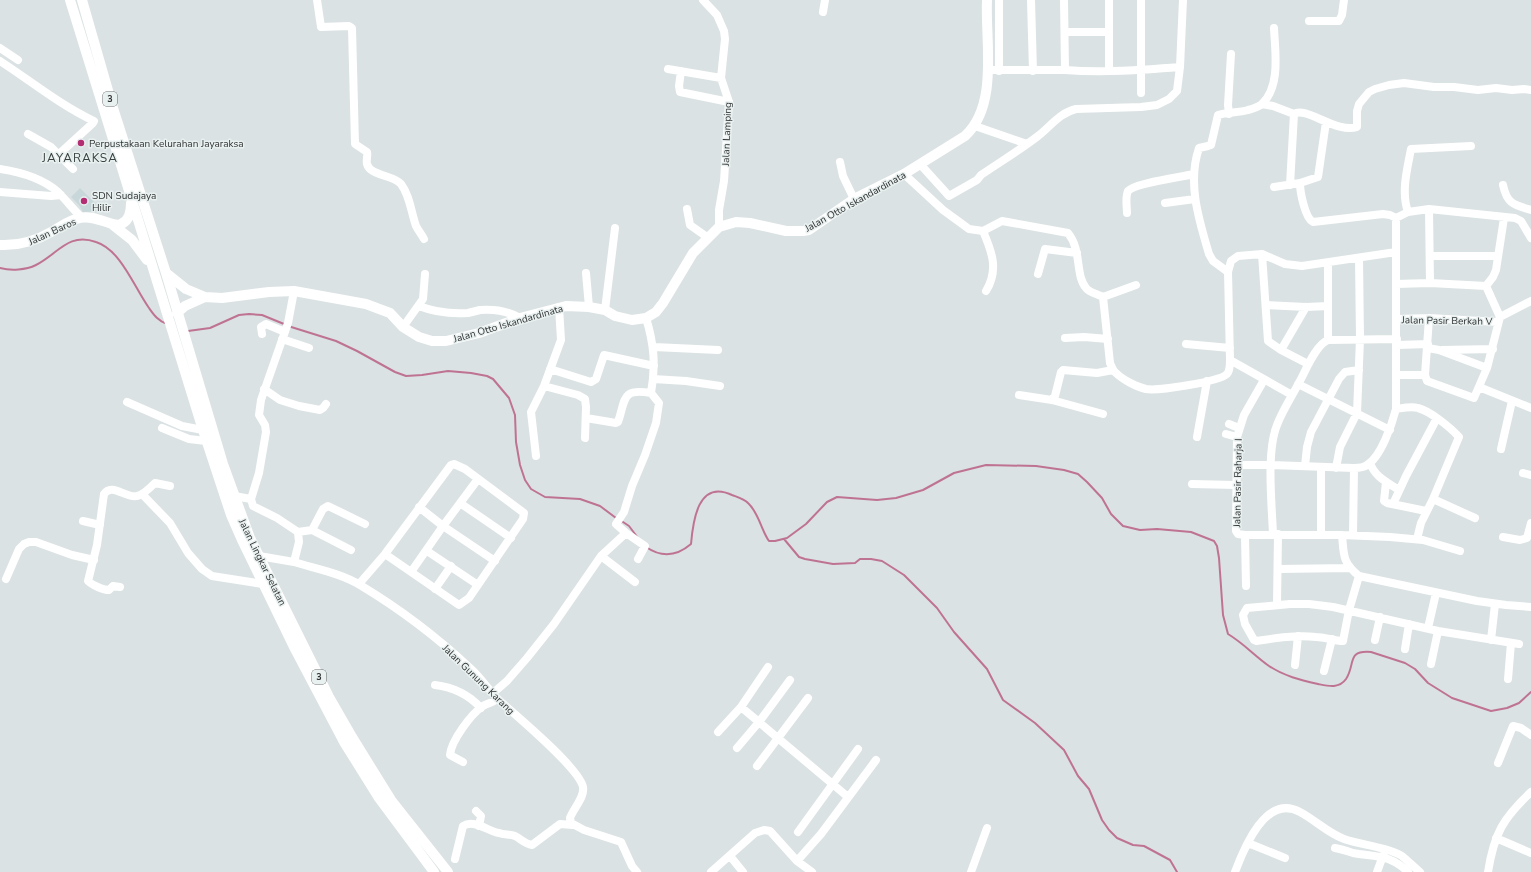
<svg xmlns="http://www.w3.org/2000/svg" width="1531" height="872" font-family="'Nunito Sans',sans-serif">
<rect width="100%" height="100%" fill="#dbe2e3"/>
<path fill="#c8d8da" d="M80,188l23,23 -20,1 -4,-7 -8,-8z"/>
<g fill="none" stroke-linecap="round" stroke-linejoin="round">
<path stroke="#bf7393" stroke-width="2" d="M0,268c11,3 26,2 36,-3 22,-11 32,-33 60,-23 25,8 38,45 53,66 5,7 9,13 18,16
M288,326l48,15 21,10 38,21 11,4 16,-1 26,-4 23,2 16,3 6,3 16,19 6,17 1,27 4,23 5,15 6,9 14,8 35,2 20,7 16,12
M188,331l22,-3 29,-13 10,-1 13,1 22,9
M620,520l9,6 9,12
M784,539l15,18 6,2 28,5 22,-1 5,-4h11l11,2 22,14 33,33 17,24 33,37 16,31 32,23 29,27 14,26 11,13 13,31 7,10 8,8 16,7 11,1 26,14 7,12
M646,547c16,11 31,9 45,-3 2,-23 7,-65 41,-49 5,2 12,4 16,8 11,10 13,27 21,38h6l12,-3 19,-14 21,-22 10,-5 40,3 19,-2 27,-8 31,-17 32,-8 50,1 28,4 14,4 9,8 15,16 9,16 12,12 17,4 17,-1 34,3 23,9 3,5 2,12 4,57 5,19c15,9 27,22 41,32 15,10 31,14 49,18 10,2 21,5 28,-5 10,-15 0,-29 25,-27l34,11 10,6 13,14 24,15 39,13 16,-3 12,-5 12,-11"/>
<path stroke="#fff" stroke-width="8" d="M317,0l4,27 28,-1 3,2 3,116 12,8c1,4 -1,8 0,12 3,12 27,11 34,20 9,12 10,28 15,42 2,4 6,9 8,13
M703,0l14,15 7,16 1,8 -4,39 8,24 -5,79 -5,29v17
M1031,0l2,71
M1064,0l1,70c38,3 77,0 115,-3l3,-67
M823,12l2,-12
M1309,21h30l3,-6 2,-15
M1065,32h44
M0,48l18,12
M0,61c31,20 60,44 94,60l-1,2 -35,32
M668,69l53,9
M988,70h77
M681,71l-2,15 1,6 49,10
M999,71v-71
M1109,71v-71
M1141,93v-93
M1262,104l11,2 21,8c12,-8 43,20 63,13v-16l2,-7 10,-12 6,-3 14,-4 15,-2 30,4h20l24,3 18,-2 16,2 12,-1 7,1
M1229,114l-1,-9 3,-51
M975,126l52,18
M28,134l23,13 22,22
M840,162l3,14 11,23
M920,164l29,32 28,-16 4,-5c19,-13 39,-25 57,-39 13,-10 21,-23 38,-27l65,-2 16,-2 12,-6 8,-8 3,-24
M0,169c20,3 42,9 58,23 8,8 15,17 23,25
M904,174l39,36 26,19 14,2 19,-10 66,12c14,17 7,42 18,55 4,5 12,6 17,9l7,66c2,4 3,8 6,10 7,7 21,14 30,16 11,2 73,-7 81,-15 3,-3 3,-9 3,-14
M1300,183l18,-6 8,-55
M1290,185l4,-71
M1503,185c4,19 11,20 28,25
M1274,187l26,-4c0,9 5,35 13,39l70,-8 7,1 6,3
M0,192l51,4 10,-1
M1165,203l30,-4
M687,209l3,16 17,12
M1429,209l1,74
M1408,212c-7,-20 -1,-42 3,-63l60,-3
M1127,213c0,-6 -2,-16 1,-22 6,-8 54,-14 66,-17
M983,231c9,21 16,39 3,60
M1262,254l6,87 13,9 27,14
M1430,256h68
M1228,272l-15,-11 -4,-7c-10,-34 -22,-71 -10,-106l9,-2 3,-1 7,-30c9,-3 20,-2 30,-5 4,-1 12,-4 14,-6 19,-18 13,-53 12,-76
M586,273l3,34
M1038,274l7,-25 32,4
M1396,284l34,-1 56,3
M1486,286l7,-9 3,-7 8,-52
M294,291l-6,32 -27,77 -2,15 6,10 1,7 -7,41 -8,26 2,7 24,12 21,14 1,10 -5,20c22,7 46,11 66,23 40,24 77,52 111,84 11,10 19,23 30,33 17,15 78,66 82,85 2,10 -10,22 -13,31l1,5 13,7 37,12 11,24 5,6
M1103,297l33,-12
M1266,305l40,2 22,-1
M419,306c15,6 33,8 49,7 4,-1 8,-2 12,-3 14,-1 28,1 40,8
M605,310l10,-82
M1500,317l31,-16
M646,318c8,26 10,47 5,75
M1429,318l-4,57 2,6 47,17 13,-30 13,-51 -14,-31
M1397,319l32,-1 69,4
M403,327l20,-28 2,-25
M262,334l-1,-7 5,-3 19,8
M1065,338l19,-1 24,2
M282,339l27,9
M1328,340v-77
M1186,344l44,4
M1397,345l31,-1
M654,347l64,3
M1428,348l11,2 48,18
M1281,350l25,-43
M1442,350l51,-1
M550,369l41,13 5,-3 8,-24 50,11
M1397,375h28
M653,379l33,2 34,5
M1298,384l92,46
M544,386l34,9 7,4 1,8 -1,31
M1479,387l52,21
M264,389l16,11 19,6 21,4 3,-2 3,-4
M1019,395l33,5 51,14
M1292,395l-62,-35 -2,-88 3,-11 7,-5 24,-2 23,10 17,2 94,-14
M1052,400l3,-4 6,-24 2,-2 34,3 16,-3
M127,402l55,24 21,4
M1396,409c7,-1 15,-3 22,-1 12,3 32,19 41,29l-26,62 -12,24 -4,16
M586,418l30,5 2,-1c8,-23 3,-34 33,-29l8,10 -3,20 -11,32 -13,31 -8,26 -8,12 10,9 19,13 -7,13
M1229,424l10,4
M162,428l27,11 17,2
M1226,434l11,3
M1197,437l10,-56
M1501,449l11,-48
M536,456l-5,-44 13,-26 17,-46 -2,-33
M1370,463c5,14 17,19 29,27
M1237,465h34l83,3c5,0 9,0 13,-3 14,-8 25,-41 29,-56v-191l12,-6 21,-3 86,9 6,3 10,17
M1305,466l2,-19 4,-15 28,-53 6,-7 14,-2
M1321,468v66
M1336,468l4,-21 17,-34 3,-74 -1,-81
M1523,473l8,2
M1386,482l-2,19 3,2 39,8
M1192,484l44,1
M142,494l28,29 18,30 14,16 10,7 51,8
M234,496l17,3
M1433,499l42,19
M460,503l51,35
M1393,504l13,-28 31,-58
M419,507l24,19 52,35
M83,521l17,4
M312,530l11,-21 5,-3 37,18
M298,532l14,-2 39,20
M1245,535h97l48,2 33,3 37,11
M1273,535c-1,-30 -7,-83 4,-110 6,-16 17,-32 25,-48 5,-10 15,-33 26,-37l69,-1
M1342,535c2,20 0,27 17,41l118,25 29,4 25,2
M1353,535l1,-67
M1503,537l17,3 7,-2 4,-15
M427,551l51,34
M259,556l35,6
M601,556l34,26
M1278,569l72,-1
M411,572l32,-46 35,-47
M1359,576l-10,34 -6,31c-9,0 -18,-4 -27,-4 -21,-2 -40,1 -60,4l-2,-1 -9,-16 -2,-9 4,-7 43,-4h19l24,3 105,24 81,13
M6,579l13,-30 5,-5 5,-2h7l36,13 22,5
M359,584l26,-30 66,-89 3,-1 11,5 59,44 -1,6 -54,79 -10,7 -74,-51
M1246,586l-1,-51 -7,-1 -2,-3 1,-94 7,-22 20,-35
M120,587l-7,-1 -4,4c-6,0 -17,-5 -21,-9l9,-36 7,-51c8,-12 22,5 33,2 6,-1 13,-8 18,-13l15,3
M435,589l16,-23
M1277,605l1,-71
M1428,628l8,-35
M1375,640l5,-23
M1491,640l4,-36
M1405,649l4,-25
M1431,664l7,-33
M1295,665l3,-29
M768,667l-27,40 107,90
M1324,671l8,-32
M1508,679l3,-36
M435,685c17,2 34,10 46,23
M493,693l14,-12 20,-23 27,-34 47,-68 25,-23
M718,732l23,-25
M737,748l22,-26 31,-42
M463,762l-13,-7c1,-14 21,-41 33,-49 5,-3 10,-3 14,-7
M1498,763l15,-37 8,2 10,7
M757,766l51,-68
M476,811l5,5 -2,10
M798,832l60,-83
M1496,838l35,15
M1248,843l37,15
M1335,848c6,1 12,3 18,5 23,4 37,1 55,19
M730,856l13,16
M455,859l8,-33c11,-7 25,5 36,7 5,2 11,1 16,3 6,3 10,8 17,9l28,-21 13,1
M797,861l24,-27 55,-74
M711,872l44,-39 9,-3 6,1 27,30 15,11
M971,872l16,-44
M1235,872c9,-24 31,-79 65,-60 15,8 28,21 44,27 16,6 44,8 58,17 6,5 12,11 18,16
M1377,872l7,-19
M1488,872c6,-38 15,-54 43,-80"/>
<path stroke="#fff" stroke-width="10" d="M70,0l133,430 28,85 11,25 53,109 49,93 35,56 55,74
M82,0l31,108 53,165 57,191 27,74 79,159 23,40 39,63 57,72
M113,225l19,15 15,20
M0,245c20,1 36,-4 53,-14 9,-5 16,-11 27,-13 15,-4 33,10 41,6 8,-3 10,-13 10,-21
M166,273l20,16 19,8 17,1 47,-6 25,-1 72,13 24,9 13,14 16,10 13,4h14l33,-8 41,-15 46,-12 23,1 16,3 10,6 17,4 14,-2 10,-6 7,-9 30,-50 26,-26 17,-5 14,1 36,8h17l6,-1 45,-31 50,-25 61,-38c34,-31 20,-95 22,-136
M177,313l8,-7 20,-9"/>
</g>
<g fill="#b32d73" stroke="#e9f0f0" stroke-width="1.5">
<circle cx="81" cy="143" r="4"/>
<circle cx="84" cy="201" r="4"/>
</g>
<g text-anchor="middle" stroke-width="3" stroke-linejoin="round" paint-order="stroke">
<g fill="#e9f0f0" stroke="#686b6c" stroke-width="1">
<rect x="103" y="92" width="14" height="14" rx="3"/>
<rect x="312" y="670" width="14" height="14" rx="3"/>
</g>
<g font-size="9" font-weight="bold" fill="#303233">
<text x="110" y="102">3</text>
<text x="319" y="680">3</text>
</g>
<g font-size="10" fill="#303233" stroke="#e9f0f0">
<text transform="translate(726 134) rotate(-88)" y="4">Jalan Lamping</text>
<text transform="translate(855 201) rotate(-29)" y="4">Jalan Otto Iskandardinata</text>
<text transform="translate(52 231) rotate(-25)" y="4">Jalan Baros</text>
<text transform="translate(1447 320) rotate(1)" y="4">Jalan Pasir Berkah V</text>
<text transform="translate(508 323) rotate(-16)" y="4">Jalan Otto Iskandardinata</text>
<text transform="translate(1237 483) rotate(-89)" y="4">Jalan Pasir Raharja I</text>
<text transform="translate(263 562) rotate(64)" y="4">Jalan Lingkar Selatan</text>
<text transform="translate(479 679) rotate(44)" y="4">Jalan Gunung Karang</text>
</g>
<g font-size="10" fill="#303233" stroke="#e9f0f0" text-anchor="start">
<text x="89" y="147">Perpustakaan Kelurahan Jayaraksa</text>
<text x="92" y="199">SDN Sudajaya<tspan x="92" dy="12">Hilir</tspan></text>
</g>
<g font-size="12" letter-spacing="1" fill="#3b4141" stroke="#e9f0f0">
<text x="80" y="162">JAYARAKSA</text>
</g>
</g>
</svg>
